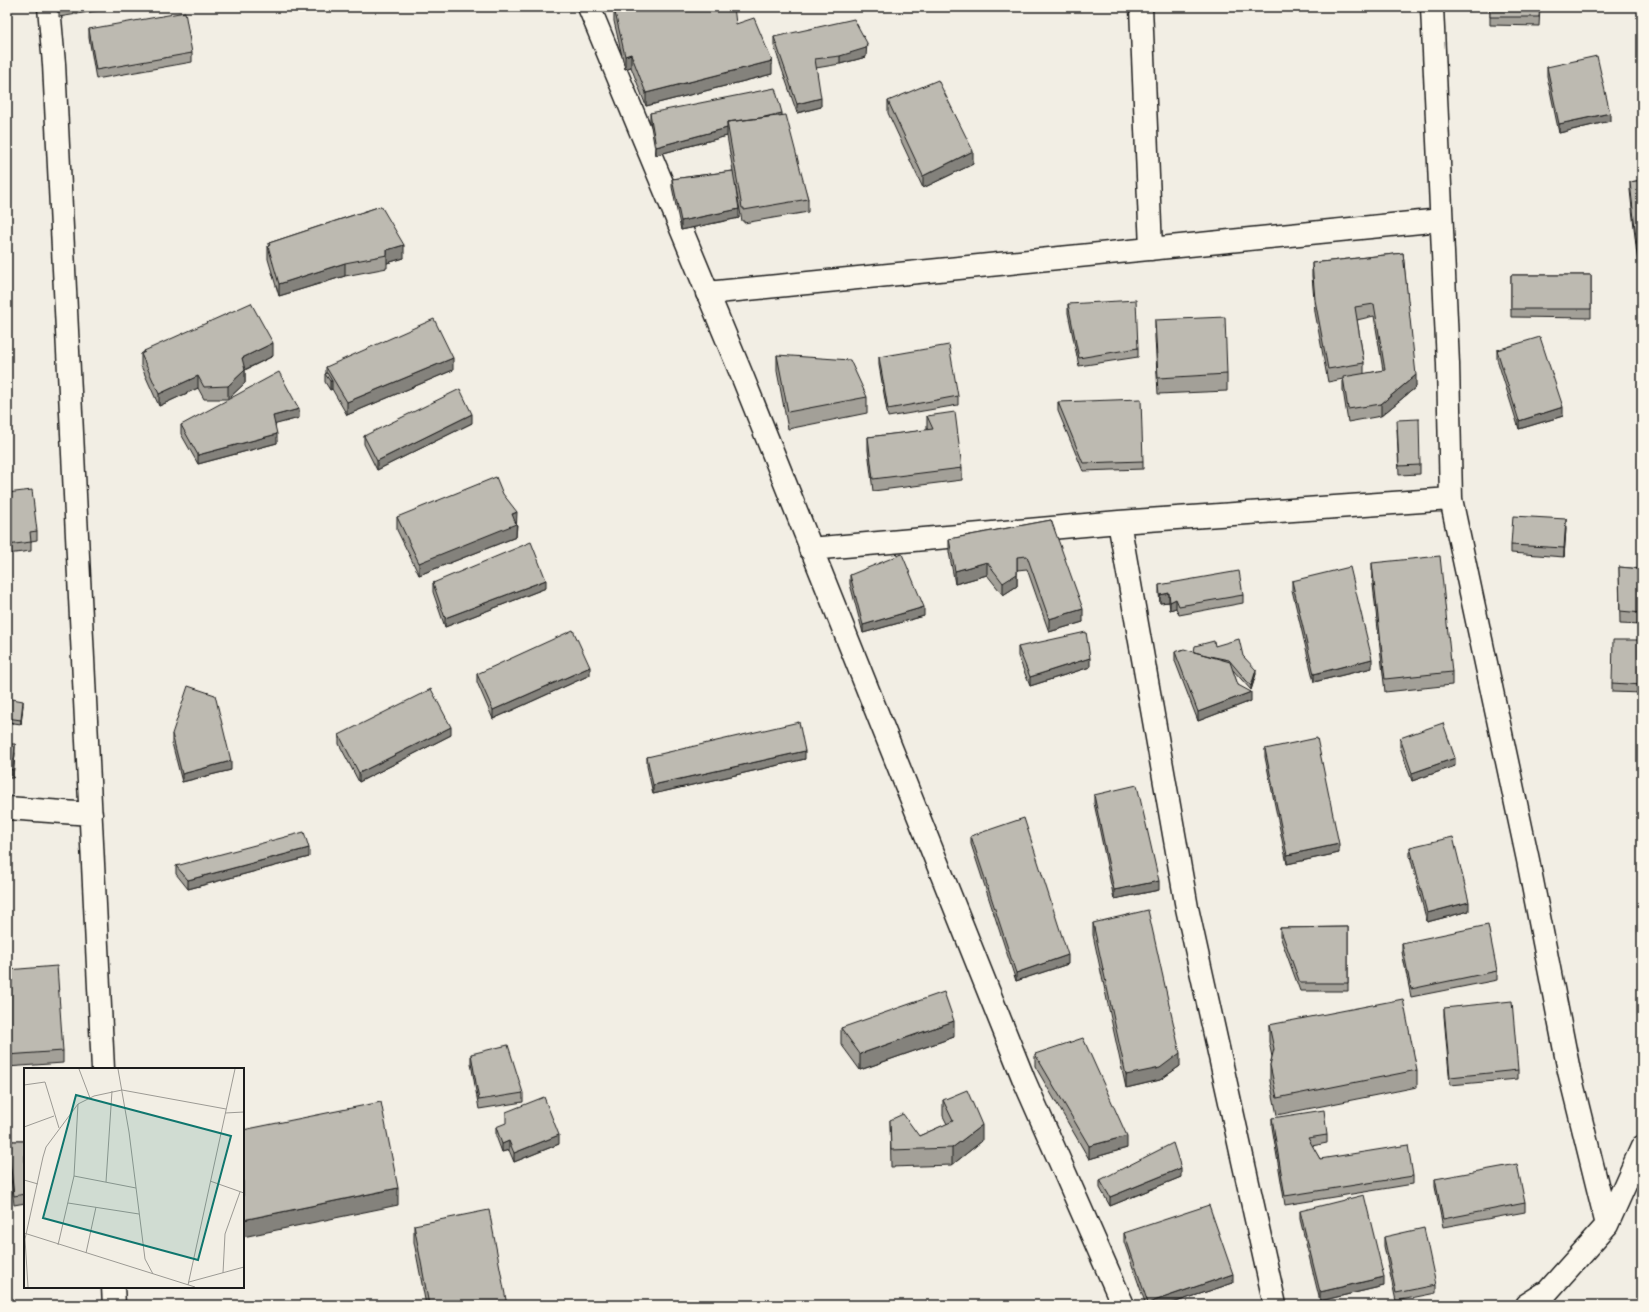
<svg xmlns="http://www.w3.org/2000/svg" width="1649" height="1312" font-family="'Indie Flower',sans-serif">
<rect width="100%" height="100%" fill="#f2eee4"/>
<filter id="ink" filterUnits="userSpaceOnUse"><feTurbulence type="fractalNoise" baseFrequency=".025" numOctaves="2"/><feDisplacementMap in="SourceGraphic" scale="8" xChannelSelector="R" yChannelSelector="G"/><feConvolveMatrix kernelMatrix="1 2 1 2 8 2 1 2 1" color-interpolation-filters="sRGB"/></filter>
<g filter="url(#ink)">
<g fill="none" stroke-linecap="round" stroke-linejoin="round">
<g stroke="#1c1c1c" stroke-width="25">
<path id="street" d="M49,7l5,57 49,1005
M589,7l154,371 281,702 99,225
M1141,7l10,242
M1432,7l16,357 3,135 77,361 41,211 38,154
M707,293l734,-73
M1119,522l68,386 88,397
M810,549l309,-27 332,-23
M7,808l84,6
M113,1287l1,18
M1526,1305l22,-14 59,-66 35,-78"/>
</g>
<use href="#street" stroke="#fbf7ec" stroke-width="22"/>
</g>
<path fill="#a3a098" stroke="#1c1c1c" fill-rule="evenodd" d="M57,7h62l-60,10v-5h-2z
M1490,7h50l-1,19 -49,-1z
M614,8l122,16 36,50 -126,32 -15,-39 -6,2 -11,-48z
M89,29l103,24v9l-96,17 -7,-41z
M774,37l92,20 -26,7 -24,4 5,39 -24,6 -23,-67z
M1547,67l63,54 -51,12 -12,-57z
M888,101l85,63 -50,24 -35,-75z
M650,113l132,2 26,84v13l-64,11v-2h-2l-7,-37 4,34 -58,12 -9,-43v-8l61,-8 -6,-35 -71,19 -6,-34z
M1642,180v84l-4,1 -8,-75v-8z
M381,206l23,52 -17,5v5l-42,8 -66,20 -11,-37v-13l1,-1v-2z
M1403,253l13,134 -35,29 -33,6 -5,-32v-11l-15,3 -13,-70 -3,-36v-13zM1374,316l9,54 -19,4v-11l-7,-43z
M1511,275h80v43l-80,-1z
M1068,304l70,44v9l-59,9 -11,-53z
M1155,320l72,54v17l-69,3 -3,-57z
M1497,350l66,66 -44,13 -22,-70z
M144,351l129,5 -28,14v13l-17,16h-24l-6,-11 -39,18 -18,-40v-12l3,-2z
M777,355l90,42v16l-79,16 -11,-58z
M879,357l79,39v9l-70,12 -9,-52z
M326,367l127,3 -106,45 -15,-26 -2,1 -5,-8v-8l1,-1z
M1058,402l85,59v8l-60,2 -25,-60z
M7,407l2,14v8h-2z
M927,416l35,52v12l-89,11 -5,-41v-13l60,-7 -1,-2z
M299,418l-24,6 2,19 -79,21 -17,-30v-9z
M472,423l-95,47 -13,-26v-8z
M1397,429l23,36v9l-21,1z
M7,493l30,38v9l-6,1v10l-24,3z
M397,517l120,8 -1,12 -97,38 -22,-45z
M1051,520l32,102 -34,10 -22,-63 -10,1v16l-14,9 -16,-20 -32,9 -6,-32v-13z
M1566,528l-2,29 -53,-4v-8z
M1372,563l80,109v13l-67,7 -13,-116z
M1619,567l23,2v56l-22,-1z
M850,575l74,41 -61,17 -13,-49z
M1292,581l80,87 -58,14 -22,-92z
M433,583l113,5 -101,39 -12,-35z
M1159,585l84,10v8l-64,12 -3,-7 -6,2 -1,-8 -9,1 -1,-9z
M1642,640v53l-30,-1v-9z
M1215,646l28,10 13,18 -5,16 -19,-21 6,16 13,16 -53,20 -23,-60v-9h19z
M1018,647l72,20 -60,19 -12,-30z
M477,674l113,1 -97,44 -16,-37z
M7,698l16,7 -2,19 -14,-2z
M172,734l59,36 -49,12 -10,-39z
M339,735h112l-92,47 -20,-38z
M1400,738l55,28 -43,15 -12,-34z
M7,744l8,9 -2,25h-6z
M1265,749l74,104 -52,11 -22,-107z
M647,757l158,2 -152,35 -6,-28z
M1094,795l65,95 -45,9 -20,-96z
M971,836l97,128 -52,17 -45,-137z
M1410,847l59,64 -42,11 -17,-66z
M309,857l-121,32 -12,-15v-8z
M1093,923l87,143 -20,14 -34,8 -33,-153z
M1348,927v64h-48l-20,-55v-8z
M1402,943l95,28v9l-86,17 -9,-45z
M7,970l56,81v12l-56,4z
M1444,1008l74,62v9l-68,6 -6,-69z
M1269,1025l148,45v17l-140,28 -7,-34v-16l2,-8 -3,-15z
M841,1028l113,9 -94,33 -19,-26z
M471,1054l52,39v9l-44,7 -8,-46z
M1035,1054l92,94 -38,11 -54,-93z
M943,1100l39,41 -30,24 -61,2 -1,-47 29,16 28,-12 -4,-8z
M1272,1118l55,17v8l-15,3 8,13 93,17v8l-128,21 -13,-78z
M496,1127l63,17 -45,18 -5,-12 -7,2 -6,-16z
M8,1141h17v62l-11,2 -6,-55z
M1181,1177l-71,29 -10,-18v-8z
M1435,1179l90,24v9l-82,15 -8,-40z
M1300,1211l84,75 -64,15 -20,-82z
M414,1225l93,80h-81l-12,-63z
M1124,1233l109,50 -66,22h-21l-22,-63z
M1384,1237l52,48v8l-40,8 -12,-55z"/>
<path fill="#84827c" stroke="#1c1c1c" d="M867,43l-1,14 -26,7v-8z
M631,54v13l-6,2v-13z
M772,61v13l-126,32v-13z
M821,98v9l-24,6v-9z
M782,113v8l-55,5z
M1610,113v8l-51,12v-9z
M727,128v8l-71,19v-8z
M973,151v13l-50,24v-12z
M739,209v9l-58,12v-9z
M404,245v13l-17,5v-13z
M345,263v13l-66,20v-12z
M273,343v13l-31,15v-13z
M453,358v12l-106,45v-13z
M245,370v13l-17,16v-13z
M1416,375v12l-35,29v-12z
M198,376v12l-39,18v-12z
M330,381h2v8l-2,1z
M1563,407v9l-44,13v-8z
M299,409v9l-26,7v-9z
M472,414v9l-95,47v-9z
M277,434v9l-79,21v-9z
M517,512l-1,25 -97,38v-12z
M1566,519v9l-2,29v-9z
M1017,557v29l-14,9v-12z
M987,562v13l-32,9v-13z
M546,580v8l-101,39v-9z
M1169,593v9l-9,1v-8z
M1176,599v9l-6,2v-8z
M924,607v9l-61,17v-8z
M1083,609v13l-34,10v-13z
M1090,658v9l-60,19v-9z
M1372,659v9l-58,14v-8z
M590,667v8l-97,44v-9z
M1256,670v4l-5,16v-4z
M1251,692v9l-53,20v-9z
M23,701v4l-2,19v-4z
M451,727v8l-92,47v-9z
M15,744v9l-2,25v-8z
M805,751v8l-152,35v-9z
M1455,758v8l-43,15v-8z
M231,761v9l-49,12v-8z
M1339,844v9l-52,11v-9z
M309,848v9l-121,32v-9z
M1159,881v9l-45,9v-9z
M1469,902v9l-42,11v-9z
M1068,955v9l-52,17v-8z
M954,1021v16l-94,33v-16z
M1180,1053v13l-20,14 -34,8v-13z
M982,1125v16l-30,24v-17z
M559,1135v9l-45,18v-9z
M1127,1136v12l-38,11v-13z
M509,1141v9l-7,2v-8z
M1181,1168v9l-71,29v-9z
M398,1188v17l-155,32v-17z
M1233,1274v9l-66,22h-19v-2z
M1384,1277v9l-64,15v-9z"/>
<path fill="#bdbab1" stroke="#1c1c1c" d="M59,7h8l-8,1z
M619,7h115l2,17 18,-6 18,43 -126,32 -15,-39 -6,2 -11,-48z
M1490,7h50l-1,10h-49z
M185,12l7,41 -96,17 -7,-41z
M854,19l13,24 -1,5 -26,8 -25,3 6,39 -24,6 -23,-67z
M1597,56l13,57 -51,11 -12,-57z
M938,80l35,71 -50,25 -35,-75z
M775,88l7,25 -22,5 -33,4v6l-71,19 -6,-34z
M786,115l22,84 -64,11v-2h-2l-15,-86z
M733,171l6,38 -58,12 -9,-42z
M1642,180v76h-4l-8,-74z
M381,206l23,39 -17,5v5l-42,8 -66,21 -11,-38 2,-1 -1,-2z
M1403,253l13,122 -35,29 -33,5 -5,-32 42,-7 -11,-66 -19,3 9,56 -36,6 -13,-69 -3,-37z
M1511,275h80v34h-80z
M1136,300l2,48 -59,10 -11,-54z
M251,303l22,40 -31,15 3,12 -17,16 -24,1 -6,-11 -39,18 -18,-40 4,-2 -1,-1z
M1225,317l2,57 -69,4 -3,-58z
M434,319l19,39 -106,44 -21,-35z
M1540,337l23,70 -44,14 -22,-71z
M949,345l9,51 -70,13 -9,-52z
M777,355l73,5 17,37 -79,15z
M279,372l20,37 -26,7 4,18 -79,21 -17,-30z
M327,373l5,8h-2l-5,-7z
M460,389l12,25 -95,47 -13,-25z
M1141,399l2,62 -60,2 -25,-61z
M7,407l2,14h-2z
M955,412l7,56 -89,11 -5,-42 65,-8 -6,-13z
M1419,419l1,46 -21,1 -2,-46z
M496,477l7,17 14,18 -5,2 4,10 -97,39 -22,-46z
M32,490l5,41 -7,1 1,10 -24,3v-52z
M1513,516l53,3 -2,29 -53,-3z
M1051,520l32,89 -34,10 -22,-63 -10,1v17l-14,9 -16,-21 -32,9 -6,-32z
M531,542l15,38 -101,38 -12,-35z
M902,554l22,53 -61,18 -13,-50z
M1440,556l12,116 -67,7 -13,-116z
M1350,567l22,92 -58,15 -22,-93z
M1619,567l23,2v44l-22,-2z
M1239,571l4,24 -64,11 -3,-7 -6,3 -1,-9 -9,2 -1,-10z
M573,630l17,37 -97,43 -16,-36z
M1086,632l4,26 -60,19 -12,-30z
M1239,639l4,17 13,14 -5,16 -22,-26 -15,-3 -20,-5 1,-6 19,-5 1,5z
M1613,640h29v45l-30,-2z
M1184,649l46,13 8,23 13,7 -53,20 -23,-60z
M188,686l27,9 16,66 -49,13 -10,-40z
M431,689l20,38 -92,46 -20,-38z
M7,698l16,3 -2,19 -14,-2z
M799,722l6,29 -152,34 -6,-28z
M1443,723l12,35 -43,15 -12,-35z
M1317,738l22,106 -52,11 -22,-106z
M7,744h8l-2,26 -6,-1z
M1137,785l22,96 -45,9 -20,-95z
M1024,818l44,137 -52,18 -45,-137z
M304,832l5,16 -121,32 -12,-14z
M1453,837l16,65 -42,11 -17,-66z
M1148,910l32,143 -20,15 -34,7 -33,-152z
M1488,925l9,46 -86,18 -9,-46z
M1348,927v56h-48l-20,-55z
M57,966l6,85 -56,4v-85z
M944,992l10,29 -94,33 -19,-26z
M1403,999l14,71 -140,28 -7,-33 4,-16 -5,-24z
M1512,1001l6,69 -68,7 -6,-69z
M1083,1038l44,98 -38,10 -54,-92z
M508,1045l15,48 -44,7 -8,-46z
M967,1090l15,35 -30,23 -61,2 -1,-30 13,-6 16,22 34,-15 -10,-21z
M544,1097l15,38 -45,18 -5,-12 -7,3 -6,-17 10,-4v-11z
M381,1102l17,86 -155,32v-90z
M1324,1110l3,25 -19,3 12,21 88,-14 5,31 -128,20 -13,-78z
M8,1141h17v53l-11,2z
M1173,1143l8,25 -71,29 -10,-17z
M1517,1164l8,39 -82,16 -8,-40z
M1364,1195l20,82 -64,15 -20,-81z
M1209,1205l24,69 -85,29 -24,-70z
M489,1210l18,95h-78l-15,-80z
M1424,1228l12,57 -40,8 -12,-56z"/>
</g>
<g transform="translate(24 1068)">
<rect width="220" height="220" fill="#f2eee4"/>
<path fill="none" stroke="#9c9a94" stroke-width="1" d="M55,1l11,29M94,1l11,63 16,127 8,15M0,17l21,-3 14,46M201,45l19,-1M0,59l30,-11M50,108l62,12M0,112l14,4M186,113l34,12M82,114l6,-91M44,135l71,11M0,165l171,54M34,177l16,-69 4,-72M62,185l10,-46M199,205l2,-39 15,-42M165,214l55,-15M164,217l47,-216M4,219l-3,-48 18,-82 3,-10 32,-43 16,-8 28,-6 104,19"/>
<path fill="#0f766e" fill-opacity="0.15" stroke="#0f766e" stroke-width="2" d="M52,27l155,41 -33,124 -155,-42z"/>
<rect width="220" height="220" fill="none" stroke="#1c1c1c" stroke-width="2"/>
</g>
<rect width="1649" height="1312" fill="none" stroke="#fbf7ec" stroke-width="24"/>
<rect x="12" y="12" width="1625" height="1288" fill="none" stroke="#1c1c1c" stroke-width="1.5" filter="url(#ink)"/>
</svg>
